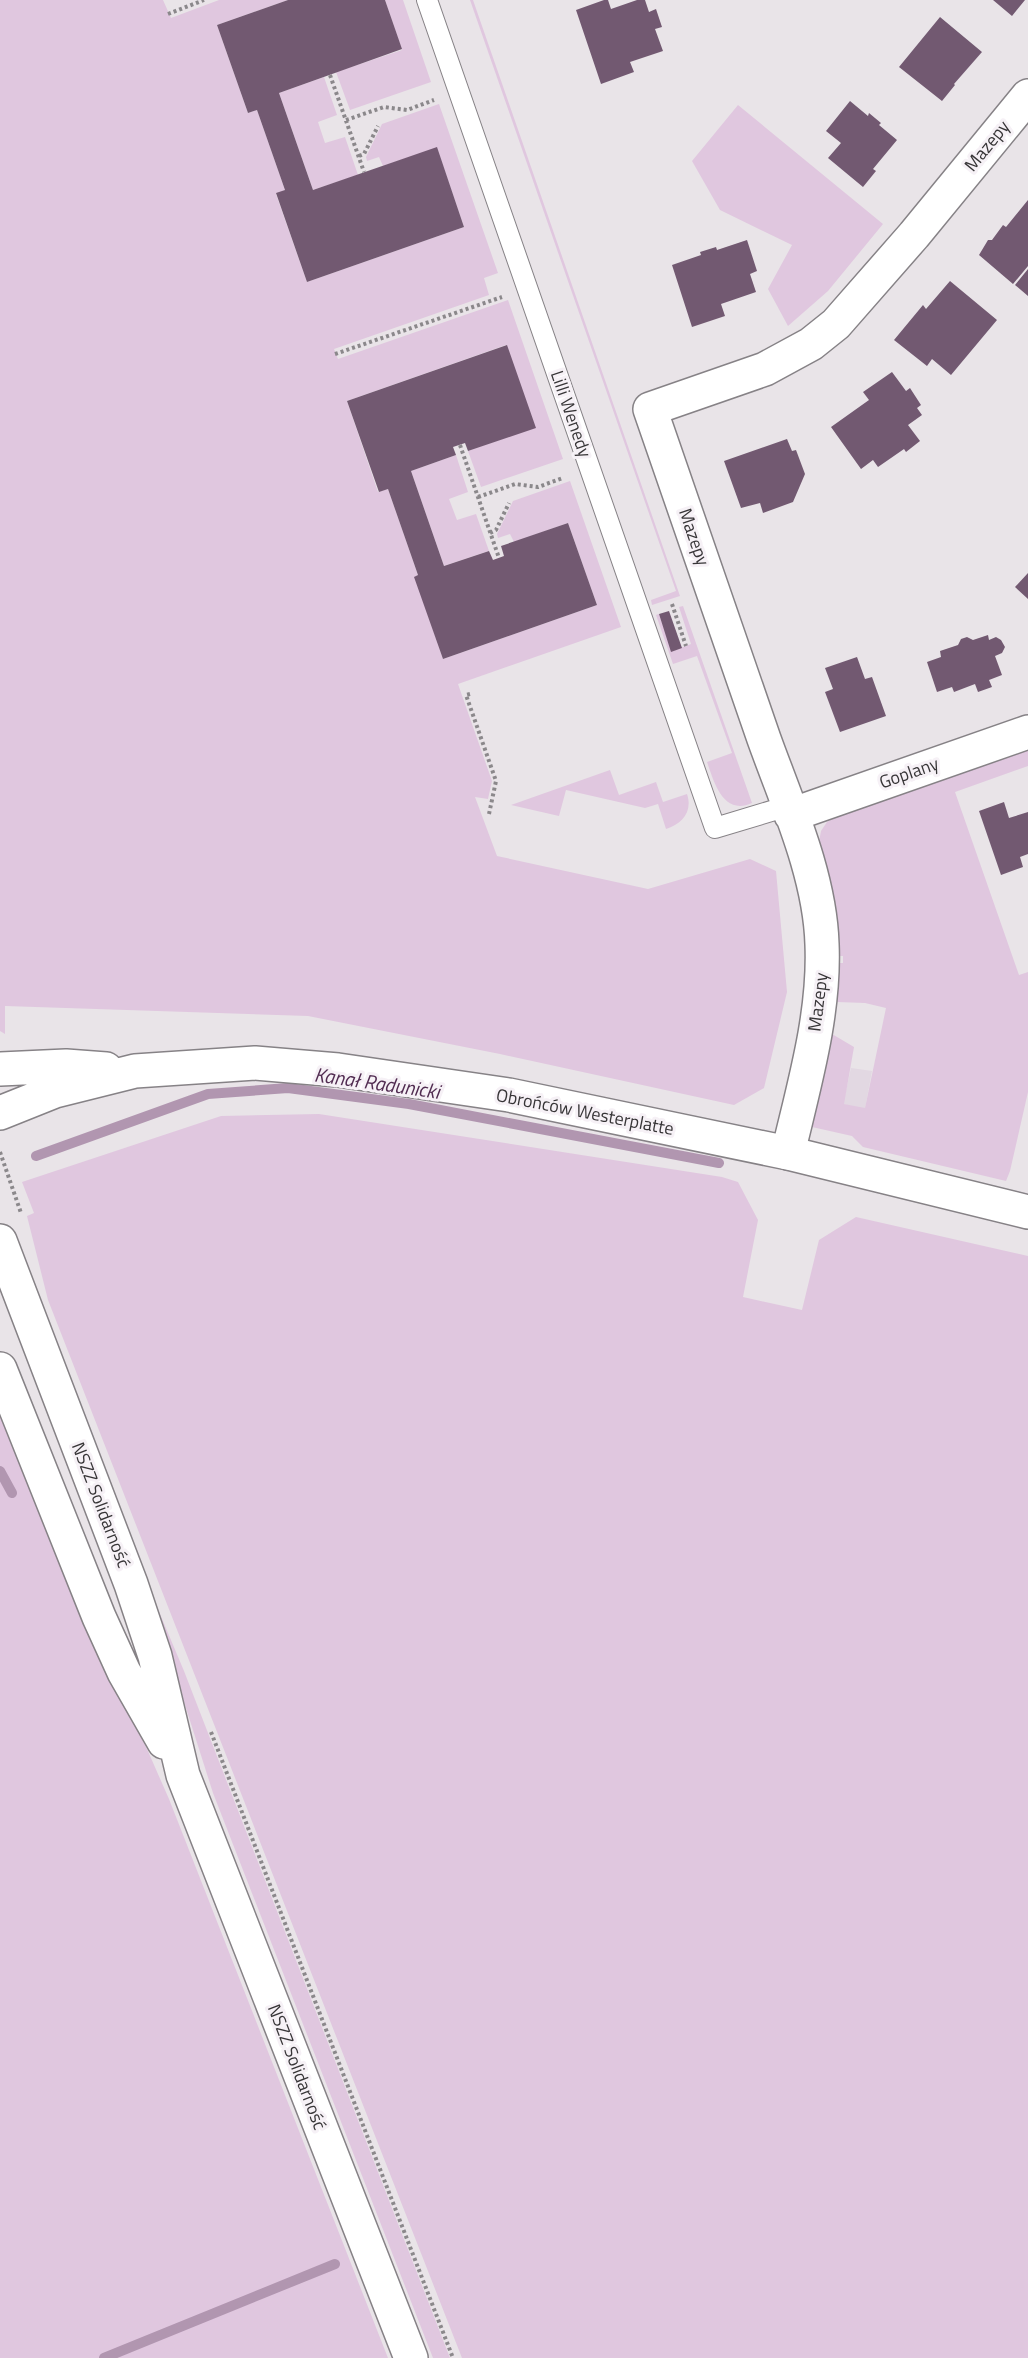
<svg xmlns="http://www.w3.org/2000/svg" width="1028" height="2358" font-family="'Titillium Web',sans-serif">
<rect width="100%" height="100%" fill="#e9e4e8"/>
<path fill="#e2d8e2" d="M851,1068l21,3 -7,38 -22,-5z"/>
<path fill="#e0c7df" d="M0,0h163l8,18 48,-18h69l-71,25 31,88 9,-3 28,80 -9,4 31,88 157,-55 -27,-79 -54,18 -4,-9 -12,4 -1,-4 16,-33 57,-20 59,169 -14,5 5,17 -155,54 4,10 170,-59 55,159 -82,28 -13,-36 67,-24 -29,-82 -159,56 31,91 10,-3 30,86 -3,2 28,82 154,-54 -29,-82 -54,19 -4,-8 -12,4 -1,-4 16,-33 57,-20 51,146 -163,57 34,97 -4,18 -13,-2 22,59 151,33 102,-30 26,12 11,121 -23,96 -30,17 -234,-51 -192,-38 -303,-10v28l-5,-3z
M385,0h18l28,82 -81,28 -14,-38 66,-22z
M470,0h3l207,596 -28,9 -1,-5 25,-9z
M324,77l13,38 -19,7 7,21 20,-6 13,38 -45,15 -34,-97z
M738,105l145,119 -55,67 -40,35 -20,-37 24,-44 -72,-35 -28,-49z
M456,455l12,37 -19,7 8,21 19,-6 13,37 -45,15 -33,-95z
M683,606l69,197c-29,13 -38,-21 -45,-41l25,-9 -35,-97 -24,8 -17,-49 3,-1 13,37 19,-7 -12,-37z
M1028,750v16l-73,26 64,183 9,-3v120l-18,79 -4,10 -143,-34 -11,-11 -40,-9 20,-93 22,13 -10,57 21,4 21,-100 -21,-5 -28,-1 3,-39h3v-7h-3l-7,-64 -14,-50 2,-11 6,-9 10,-6z
M610,770l9,25 37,-13 7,20 24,-8c6,18 -5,30 -21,35l-8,-25 -13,4 -79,-18 -7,26 -48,-11z
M319,1114l403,63 16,5 20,38 -15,77 59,13 17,-70 37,-23 172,39v1102h-566l-414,-1058 -21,-84 7,-3 -12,-31 199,-66z
M0,1409l122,291 25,49 22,50 219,559h-388z
M144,1576l40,95 266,687h-17l-220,-565z"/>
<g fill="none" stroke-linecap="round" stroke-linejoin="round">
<path stroke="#b196b0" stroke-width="10" d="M36,1156l172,-62 80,-6 121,16 310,59
M0,1471l12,22
M104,2358l231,-94"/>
</g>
<path fill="#725971" d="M288,0h97l17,49 -123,44 34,97 124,-43 27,80 -157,55 -31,-89 9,-3 -28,-80 -9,3 -31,-88z
M604,0h4l3,9 26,-9h8l4,12 7,-3 6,18 -7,2 8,22 -33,11 4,10 -33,12 -25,-74z
M993,0h32l-13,16z
M940,17l42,35 -28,32 1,1 -13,16 -43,-34z
M850,101l18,15 1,-3 12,10 -2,2 18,15 -24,29 3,2 -13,16 -35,-29 13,-15 -15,-12z
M1028,200v66l-15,18 -34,-29 9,-15h4l11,-15 3,2z
M747,240l10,31 -7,3 6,18 -35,12 4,12 -33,11 -20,-62 29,-10 -1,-3 16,-5 1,3z
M1028,269v27l-13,-11z
M950,281l47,39 -46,55 -19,-16 -5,7 -33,-26 29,-35 3,4z
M507,345l29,83 -68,23 -3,-8 -12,4 3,8 -45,16 33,95 45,-15 4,9 11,-4 -3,-10 67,-23 29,82 -154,54 -29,-82 4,-2 -30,-86 -9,3 -32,-91z
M892,372l14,19 4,-3 11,17 -4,3 5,7 -14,10 12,16 -14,11 -2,-3 -26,18 -5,-7 -12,9 -30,-42 38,-27 -6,-8z
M787,439l5,12 4,-1 9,24 -12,28 -30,11 -3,-10 -19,5 -17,-47z
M1028,573v26l-13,-12z
M669,611l13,37 -11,4 -12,-38z
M988,635l1,5 7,-3 5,3 4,7 -3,6 -7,3 7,19 -13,5 3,7 -14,5 -3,-8 -21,8 -2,-5 -15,5 -10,-30 14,-5 -1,-6 18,-6 3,-6 6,-2 6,3z
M857,657l8,22 7,-2 14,39 -46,16 -15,-40 8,-3 -8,-21z
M1004,802l5,16 19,-6v42l-8,3 3,10 -22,8 -22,-64z"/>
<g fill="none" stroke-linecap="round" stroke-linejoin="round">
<g stroke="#868286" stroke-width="22">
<path id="service" d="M427,0l288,828 73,-22"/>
</g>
<g stroke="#868286" stroke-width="36">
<path id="minor" d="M791,815l237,-83
M788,1153c16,-68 37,-139 34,-209 -2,-69 -35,-141 -58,-205 -38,-110 -76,-220 -114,-330l115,-40 46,-25 25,-20 78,-89 114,-139"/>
</g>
<g stroke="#868286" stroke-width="36">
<path id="tertiary" d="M0,1069l66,-3 40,3
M0,1113l55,-22 80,-20 120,-8 83,7 171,25 279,58 240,59"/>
</g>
<g stroke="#868286" stroke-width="36">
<path id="secondary" d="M0,1241l131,343 24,72 28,119 228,583
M0,1369l99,248 25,55 40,70"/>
</g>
<path stroke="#8b888b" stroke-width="4" stroke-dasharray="3 3" stroke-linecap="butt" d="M168,14l36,-14
M330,75l34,97
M346,120l38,-13 23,3 27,-10
M359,156l5,-2 14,-28
M335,354l167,-57
M460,445l39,113
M478,497l37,-13 23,3 25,-9
M490,533l6,-3 13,-27
M672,604l14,42
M470,694l-4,1 30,86 -7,33
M0,1152l21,61
M211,1732l242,626"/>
<use href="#service" stroke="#fff" stroke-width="20"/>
<use href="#minor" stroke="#fff" stroke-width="33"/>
<use href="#tertiary" stroke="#fff" stroke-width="33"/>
<use href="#secondary" stroke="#fff" stroke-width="33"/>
</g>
<g text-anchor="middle" stroke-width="6" stroke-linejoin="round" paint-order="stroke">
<g font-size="18" fill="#373537" stroke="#f6f1f6">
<text transform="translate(987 146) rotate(-51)" y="6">Mazepy</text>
<text transform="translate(571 414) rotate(71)" y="6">Lilli Wenedy</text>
<text transform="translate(694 537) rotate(71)" y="6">Mazepy</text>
<text transform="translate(909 773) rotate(-19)" y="6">Goplany</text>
<text transform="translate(818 1002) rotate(-83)" y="6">Mazepy</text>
<text transform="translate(585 1112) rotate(11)" y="6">Obrońców Westerplatte</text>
<text transform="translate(101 1505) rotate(69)" y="6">NSZZ Solidarność</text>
<text transform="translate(297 2067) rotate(69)" y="6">NSZZ Solidarność</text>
</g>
<g font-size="20" font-style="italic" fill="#512c51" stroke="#f6f1f6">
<text transform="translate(377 1083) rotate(8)" y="7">Kanał Radunicki</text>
</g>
</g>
</svg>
